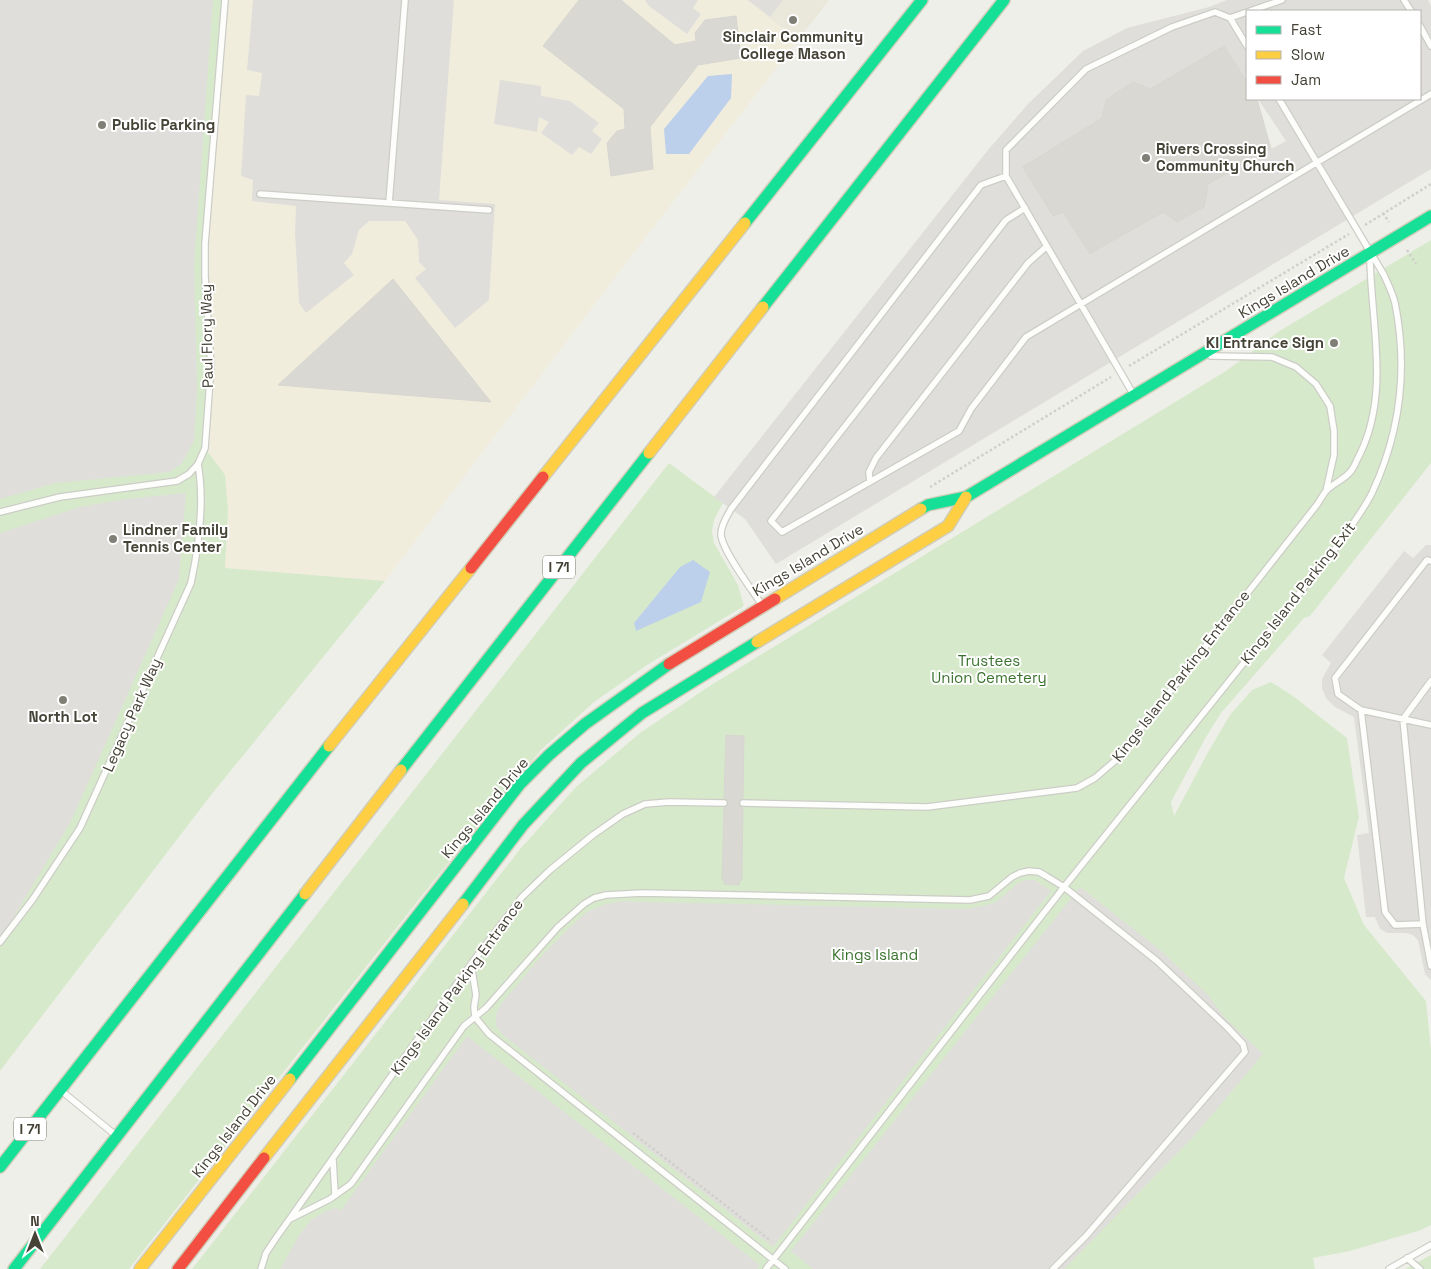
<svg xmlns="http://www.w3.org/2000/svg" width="1431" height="1269" font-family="'Space Grotesk',sans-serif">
<rect width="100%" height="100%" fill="#efefea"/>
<path fill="#f1eddd" d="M225,0h522l51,40 -169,219 -244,322 -160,-13 3,-58 -23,-62v-172z"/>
<path fill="#e9e8da" d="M747,0h82l-31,40z"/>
<path fill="#d7e9cb" d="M0,0h225l-20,244 6,122 -6,82 20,27 3,35 -3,58 160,13 -174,214 -211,276z
M1431,240v223l-121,153 -6,2 -83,95 -15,24 -35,65 3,14 33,-62 23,-39 22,-25 19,-8 22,14 54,42 12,79 -15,61 20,47 62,76 5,49v175l-10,5 -71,21 -37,7 2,11h-1123l329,-421 55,-61 64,-54 68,-46 518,-316 52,-39z
M669,463l54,40 -9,17 -2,11 2,12 24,42 6,21 -97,59 -53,37 -53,48 -113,138 -299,381h-89z
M1431,1255v14h-26z"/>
<path fill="#dfdeda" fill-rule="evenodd" d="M0,0h213l-19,265 3,124 -3,52 -12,22 -12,9 -114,11 -56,16z
M253,0h201l-15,200 56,4 -6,96 -34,28 -40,-50 11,-9 -7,-7 -1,-22 -13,-19h-36l-10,9 -7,24 -8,9 10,12 -48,38 -7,-10 -4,-71 1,-26 -44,-5 1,-21 -12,-4 5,-81 13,1 3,-23 -15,-3z
M645,0h53l-5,8 8,6 -14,20 -38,-28z
M748,0h35l-13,17z
M1227,0h201l3,6v163l-655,395 -31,-45 -31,-22 274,-347 40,-46 55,-53 44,-23 82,-21zM1247,11h173v88h-162l28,42 -78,43 -5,23 -26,15 -14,-10 -72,42 -28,-42 -10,4 -30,-49 79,-49 4,-18 27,-18 17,7 74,-43 23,36z
M500,80l41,6v10l29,5 29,22 -7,8 10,8 -11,15 -12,-7 -7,8 -31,-22 8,-11 -10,-5 -2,15 -43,-8z
M186,493l-7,86 -108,242 -71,119v-407l80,-26 46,-8z
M1426,545h5v435l-6,-6 -7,-34 -5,-5 -7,-2h-19l-7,-4 -5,-12h-9l-9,-82 12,-2 -15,-116 -19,-10 -9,-9 -4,-10v-9l9,-16 -9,-8 82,-104 9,7z
M1025,880h10l16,11 -278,356 -270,-212 -7,-9v-11l5,-11 37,-44 30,-31 19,-17 19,-8 17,-3 21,1 321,7 18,-3 13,-4 22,-19z
M1080,887l79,62 49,46 17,23 38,36 -68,81 -131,134h-251l-22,-18z
M467,1036l293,229 -3,4h-477l20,-35 11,-14 15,-9 9,-3 6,2z"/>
<path fill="#bdd0eb" d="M732,74l-1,24 -42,56h-23l-2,-25 44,-53z
M693,560l17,12 -9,30 -65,29 -2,-8 46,-56z"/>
<path fill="#d9d8d2" stroke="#d7d6d0" d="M579,0h42l54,45 21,-4 -1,-8 10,-13 31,-4 5,42 -43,7 -48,62 3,42 -42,7 -4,-33 10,-12 8,-2 -1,-20 -81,-63z
M1224,46l23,36v17h10l14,50 -63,35 -4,23 -27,15 -14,-10 -73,42 -27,-42 -10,4 -30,-49 79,-49 4,-18 27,-18 17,7z
M393,279l98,123 -213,-17z
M726,735l18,1 -1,62 -3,1 -2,3 1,4 4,2 -1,62v10l-2,1 -1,4 -15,-1v-4h-2l2,-72 5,-4 -1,-4 -4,-2z"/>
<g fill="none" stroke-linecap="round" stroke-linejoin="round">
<g stroke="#cdcdc7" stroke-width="8">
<path id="lane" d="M1404,0l7,11
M1250,11l32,-11
M1230,18l17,-6
M1420,26l11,20
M260,194l229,16
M389,203l16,-203
M1025,208l-19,12 -235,301 11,11 177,-101 12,-22 55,-72 405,-243
M1211,356l61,1 24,10 20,17 14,22 4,25v24l-8,36
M1132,392l-126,-216v-26l80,-81 86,-42 43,-15 15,6 17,28
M870,482l-1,-10 7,-14 152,-195 19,-17
M0,512l60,-15 117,-16 12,-7 9,-10 7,-16 6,-82 -6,-90v-32l20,-244
M1431,561l-4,-1 -92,118 3,16 23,16 70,15
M762,605c-10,-15 -41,-56 -41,-71 0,-9 6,-18 10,-25l250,-324 25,-9
M1431,681l-28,38 20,205 8,42
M1361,710l24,202 10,13 28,-1
M743,803l184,4 150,-19 18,-10 21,-18 200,-254c4,-5 7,-12 11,-16 7,-7 18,-11 24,-19 4,-5 6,-12 9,-17 30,-61 11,-131 10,-196
M0,942l33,-43 47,-71 111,-245c8,-38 14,-80 7,-119
M471,964l5,31 -2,12 1,10 14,17 296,235
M64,1093l49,40
M333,1160l2,34
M290,1219l40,-20 21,-15 113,-158 22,-18 72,-81 26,-23 10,-6 12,-3 36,-2 328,7 19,-4 23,-19 8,-4 9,-2 10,1 7,4 18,11 93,74 70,66 16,17 2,8 -159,184 -33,33
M1407,1258l13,11
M261,1269l5,-16 10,-15 195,-274 51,-67 28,-27 43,-35 30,-21 22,-10 24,-2 55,1
M766,1269l298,-382 275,-343c11,-17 24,-33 33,-51 28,-60 36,-125 23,-190 -2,-9 -7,-19 -11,-28l-105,-176
M1389,1269l42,-24"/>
</g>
<g stroke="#d0cdb8" stroke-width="14">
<path id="fast" d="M745,223l177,-223
M763,307l241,-307
M921,509l7,-4 38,-8 465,-281
M401,770l248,-317
M463,904l60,-79 58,-62 61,-50 115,-71
M290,1079l230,-295 29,-29 36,-31 84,-60
M0,1167l329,-421
M14,1269l291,-375"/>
</g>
<g stroke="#d0cdb8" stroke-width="14">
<path id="slow" d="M649,453l114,-146
M543,477l202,-254
M775,599l146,-90
M757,642l191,-116 18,-29
M329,746l142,-178
M305,894l96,-124
M264,1158l199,-254
M140,1269l150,-190"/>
</g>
<g stroke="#d0cdb8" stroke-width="14">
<path id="jam" d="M471,568l72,-91
M669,664l106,-65
M178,1269l86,-111"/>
</g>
<path stroke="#d0cfcb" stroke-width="2.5" stroke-dasharray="2.5 2.5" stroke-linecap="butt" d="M1383,213l6,9
M1365,225l66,-41
M1407,250l9,14
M1129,366l220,-132
M930,487l181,-110
M633,1133l138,108"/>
<use href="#lane" stroke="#fdfdfc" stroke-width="5.5"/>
<use href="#fast" stroke="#16e098" stroke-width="11"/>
<use href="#slow" stroke="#ffcf43" stroke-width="11"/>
<use href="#jam" stroke="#f24e42" stroke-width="11"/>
</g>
<g fill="#807f75" stroke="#fff" stroke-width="2">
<circle cx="793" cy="20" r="5"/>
<circle cx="102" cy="125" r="5"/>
<circle cx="1146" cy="158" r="5"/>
<circle cx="1334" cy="343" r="5"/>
<circle cx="113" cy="539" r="5"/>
<circle cx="63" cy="700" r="5"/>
</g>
<g text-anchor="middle" stroke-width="4" stroke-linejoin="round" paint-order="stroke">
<g fill="#fff" stroke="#7d7b72" stroke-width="1">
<rect x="543" y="555.5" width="32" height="23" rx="4"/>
<rect x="14" y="1117.5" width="32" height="23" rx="4"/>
</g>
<g font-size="14" font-weight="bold" fill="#454236">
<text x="559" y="572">I 71</text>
<text x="30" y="1134">I 71</text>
</g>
<g font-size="15" font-weight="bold" fill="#454236" stroke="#fff" text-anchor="start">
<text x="793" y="42" text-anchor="middle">Sinclair Community<tspan x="793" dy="17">College Mason</tspan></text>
<text x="112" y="130">Public Parking</text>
<text x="1156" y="154">Rivers Crossing<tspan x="1156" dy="17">Community Church</tspan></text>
<text x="1324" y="348" text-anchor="end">KI Entrance Sign</text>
<text x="123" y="535">Lindner Family<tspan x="123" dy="17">Tennis Center</tspan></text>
<text x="63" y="722" text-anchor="middle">North Lot</text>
</g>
<g font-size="15" fill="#454236" stroke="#fff">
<text transform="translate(1294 282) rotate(-31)" y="5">Kings Island Drive</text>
<text transform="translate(207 336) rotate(-91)" y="5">Paul Flory Way</text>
<text transform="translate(808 560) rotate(-31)" y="5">Kings Island Drive</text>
<text transform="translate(1298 593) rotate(-52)" y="5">Kings Island Parking Exit</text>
<text transform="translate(1181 676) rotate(-52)" y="5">Kings Island Parking Entrance</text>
<text transform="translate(132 715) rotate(-66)" y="5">Legacy Park Way</text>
<text transform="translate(485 808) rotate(-50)" y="5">Kings Island Drive</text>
<text transform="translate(457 987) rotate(-54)" y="5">Kings Island Parking Entrance</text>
<text transform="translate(234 1126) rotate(-52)" y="5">Kings Island Drive</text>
</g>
<g font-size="15" fill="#3b722e" stroke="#fff">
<text x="989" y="666">Trustees<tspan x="989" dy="17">Union Cemetery</tspan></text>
<text x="875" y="960">Kings Island</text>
</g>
</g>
<rect x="1246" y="10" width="175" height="90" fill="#ffffff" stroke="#b5b3af"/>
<rect x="1256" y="26" width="25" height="8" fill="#16e098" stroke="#b5b3af"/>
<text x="1291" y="35" font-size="15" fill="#454236">Fast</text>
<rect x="1256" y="51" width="25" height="8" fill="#ffcf43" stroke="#b5b3af"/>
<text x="1291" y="60" font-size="15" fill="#454236">Slow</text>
<rect x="1256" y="76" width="25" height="8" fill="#f24e42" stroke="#b5b3af"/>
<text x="1291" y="85" font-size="15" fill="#454236">Jam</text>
<g transform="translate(35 1234)" stroke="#ffffff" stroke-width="4" paint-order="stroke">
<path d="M0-4L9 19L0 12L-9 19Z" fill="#454236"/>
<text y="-8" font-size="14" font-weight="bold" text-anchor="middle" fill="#454236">N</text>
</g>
</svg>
